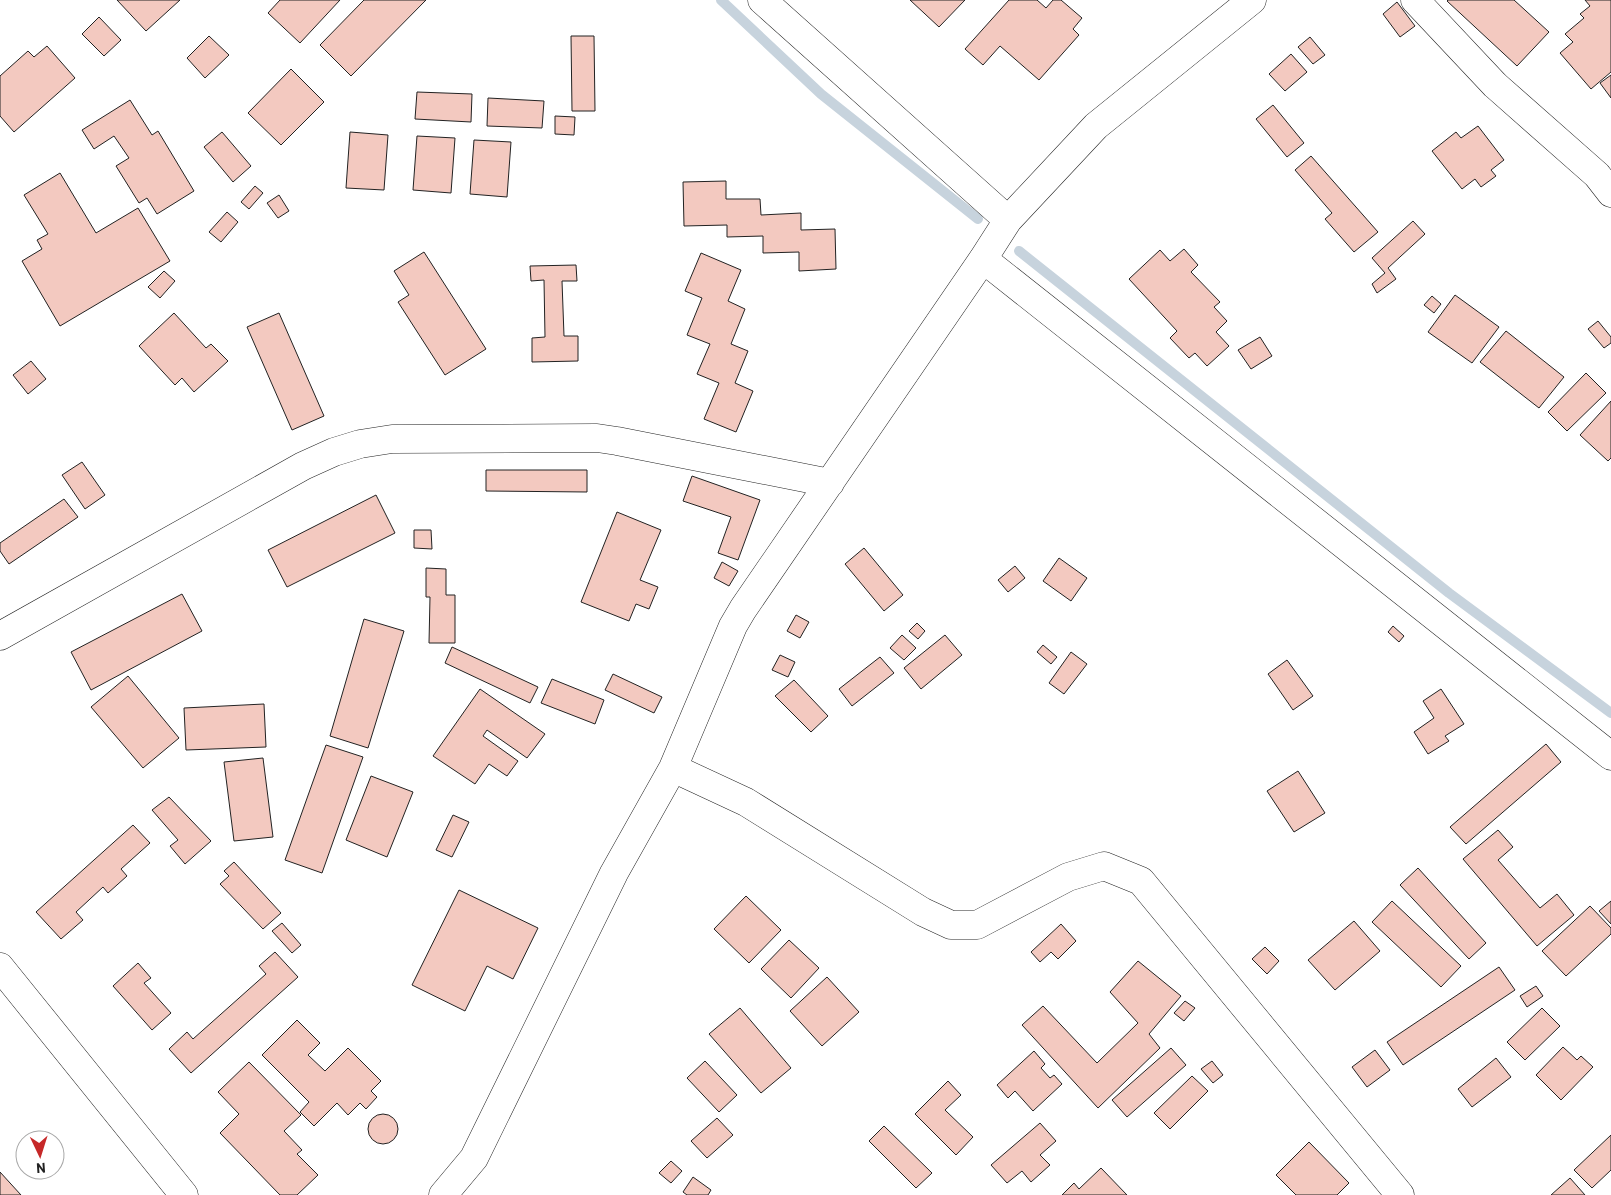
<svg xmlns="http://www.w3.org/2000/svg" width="1611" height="1195" font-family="Barlow,sans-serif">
<rect width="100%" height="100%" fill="#fff"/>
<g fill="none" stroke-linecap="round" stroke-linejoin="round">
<path stroke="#c7d3dd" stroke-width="10" d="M721,0l100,94 157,125
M1019,251l430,342 162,120"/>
</g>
<path fill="#f3c9c0" stroke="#222" d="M117,0h63l-34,31z
M280,0h60l-40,43 -32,-30z
M364,0h62l-75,76 -31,-31z
M910,0h55l-26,27z
M1009,0h28l9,8 7,-8h8l21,18 -9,11 6,6 -40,45 -39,-34 -17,19 -18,-16z
M1448,0h66l35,32 -32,34 -70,-65z
M1585,0h26v72l-20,17 -31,-36 13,-11 -8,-8 19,-16 -4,-4 10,-8z
M1397,2l18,24 -15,11 -17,-23z
M99,17l22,23 -17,16 -22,-22z
M209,36l20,19 -24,23 -18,-20z
M571,36h23l1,75h-23z
M1310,37l15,18 -12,9 -15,-17z
M47,46l28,32 -61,54 -14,-16v-40l28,-25 6,6z
M1291,54l16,18 -22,19 -16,-17z
M291,69l33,33 -43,43 -33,-32z
M1611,75v23l-11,-15z
M417,92l55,2 -1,28 -56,-3z
M488,98l56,3 -2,27 -55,-2z
M130,100l22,35 6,-4 36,60 -37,23 -10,-16 -8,5 -23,-37 13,-8 -15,-22 -20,13 -12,-19z
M1273,105l31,38 -17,14 -31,-38z
M555,116l20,1 -1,18 -19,-1z
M1478,126l26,34 -13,10 5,6 -15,11 -6,-8 -13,10 -30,-38 24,-19 5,6z
M222,132l29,34 -18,16 -29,-35z
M350,132l38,3 -4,55 -38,-2z
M417,136l38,2 -4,55 -38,-3z
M474,140l37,2 -4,55 -37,-3z
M1311,156l67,76 -24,20 -29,-33 7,-6 -37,-43z
M60,173l36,60 42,-25 32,53 -110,65 -38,-65 20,-12 -5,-9 11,-6 -24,-39z
M726,181v18h34l1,16 40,-2v17l34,-1 1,40 -37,2v-19l-36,1v-17l-36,1v-12l-43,1 -1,-44z
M255,186l8,7 -14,16 -8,-7z
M279,195l10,16 -11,7 -11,-15z
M227,212l11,10 -17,20 -12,-10z
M1413,221l12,13 -37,34 8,11 -19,14 -5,-9 13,-11 -13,-15z
M1184,249l14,16 -7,7 29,30 -6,5 13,14 -11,11 13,14 -22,20 -12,-13 -6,5 -19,-20 7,-7 -48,-52 31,-29 10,11z
M424,252l62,97 -41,26 -47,-73 11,-7 -15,-24z
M701,253l40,17 -13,31 17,8 -14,35 17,7 -13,32 18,8 -17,41 -32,-13 15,-36 -22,-9 13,-30 -23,-9 15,-37 -17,-7z
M576,265l1,16h-15l2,55h14v25l-46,1v-24l13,-1 -1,-57 -13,1 -1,-15z
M164,271l11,10 -15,17 -12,-11z
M1455,295l44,32 -27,36 -44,-31z
M1432,296l9,8 -7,9 -10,-8z
M174,313l32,35 5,-4 17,17 -34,31 -12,-14 -7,7 -36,-39z
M279,313l45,103 -32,14 -45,-103z
M1598,321l13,16v6l-7,5 -16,-19z
M1506,331l58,46 -25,31 -59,-46z
M1260,337l12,19 -21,13 -13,-19z
M31,361l15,18 -18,15 -15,-19z
M1586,373l20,20 -39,38 -19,-19z
M1611,401v57l-3,3 -28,-26z
M82,462l23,33 -20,14 -23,-34z
M486,470h101v22l-101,-1z
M692,476l68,24 -22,60 -20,-7 13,-36 -48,-16z
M376,495l19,38 -108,54 -19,-37z
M64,499l14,18 -69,47 -9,-13v-8z
M617,512l44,18 -21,50 18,7 -9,22 -13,-5 -7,17 -48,-19z
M414,530h17l1,19 -18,-1z
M864,548l39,47 -19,16 -39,-47z
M1059,558l28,20 -16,23 -28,-20z
M722,562l16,9 -9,15 -15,-8z
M1015,566l10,12 -17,14 -10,-12z
M426,568l20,1v26h9v48h-26l1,-46h-4z
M182,594l20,37 -111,59 -20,-38z
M796,615l13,7 -9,16 -13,-7z
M364,619l40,12 -36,117 -38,-12z
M917,623l8,8 -7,8 -9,-8z
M1393,626l11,10 -5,6 -11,-10z
M902,635l14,13 -12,12 -14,-12z
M945,635l17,20 -41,34 -17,-21z
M1043,645l14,12 -6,7 -14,-12z
M452,647l86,40 -8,16 -85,-40z
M1071,652l16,12 -23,30 -15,-11z
M780,655l15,7 -7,15 -16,-7z
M880,657l14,16 -42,33 -13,-17z
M1287,660l26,36 -20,14 -25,-36z
M613,674l49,23 -8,16 -49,-23z
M128,676l51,62 -36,30 -52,-61z
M552,679l52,21 -9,24 -54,-21z
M794,680l34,36 -17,16 -36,-36z
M480,689l65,45 -18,24 -40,-28 -4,6 35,25 -11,15 -18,-12 -14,20 -42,-28z
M1441,689l23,35 -19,12 4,5 -21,13 -14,-22 20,-14 -11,-17z
M264,704l2,43 -80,3 -2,-42z
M1546,744l15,18 -95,82 -16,-17z
M326,745l37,12 -41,116 -37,-13z
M263,758l10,79 -39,4 -10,-79z
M1298,771l27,42 -31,19 -27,-41z
M371,776l42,16 -26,65 -41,-17z
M169,797l42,44 -26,23 -15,-18 8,-6 -26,-30z
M453,815l16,7 -17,35 -16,-7z
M133,825l17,18 -29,26 6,7 -19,17 -5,-6 -27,25 7,8 -22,19 -25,-27z
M1498,830l15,17 -15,13 42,48 17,-14 17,21 -37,31 -74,-87z
M234,862l47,51 -18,16 -43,-45 9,-8 -5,-5z
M1418,868l68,75 -17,16 -69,-74z
M459,890l79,38 -25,51 -26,-13 -22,45 -53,-26z
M746,896l35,34 -32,33 -35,-34z
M1392,901l69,65 -20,21 -69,-65z
M1611,901v23l-12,-13z
M1590,906l21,22v6l-45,42 -24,-25z
M1354,921l26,30 -45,39 -27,-30z
M282,923l19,22 -9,8 -20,-22z
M1061,924l15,17 -18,18 -7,-7 -11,10 -9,-10z
M789,940l30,28 -28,30 -30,-29z
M1265,947l14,14 -12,13 -15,-15z
M275,952l23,25 -107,96 -22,-24 18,-17 6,7 73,-65 -7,-8z
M1138,961l43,35 -32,38 11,14 -62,60 -76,-83 21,-19 54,57 41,-40 -28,-31z
M138,963l13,15 -7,5 27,30 -19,17 -39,-44z
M1499,967l16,23 -112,75 -16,-23z
M827,977l32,35 -37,34 -32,-35z
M1536,986l7,10 -16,11 -7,-11z
M1185,1001l10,7 -11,13 -10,-8z
M740,1008l51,60 -30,25 -52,-59z
M1542,1008l18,18 -35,34 -18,-18z
M297,1020l23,23 -12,12 17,16 23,-23 33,33 -10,10 6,6 -11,12 -6,-6 -12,12 -11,-12 -23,23 -14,-14 9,-10 -47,-47z
M1563,1047l14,13 4,-4 12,11 -32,33 -25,-25z
M1171,1048l15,17 -59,52 -15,-17z
M1375,1050l15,20 -23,17 -15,-20z
M1034,1051l11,13 -4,4 9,10 4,-3 8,9 -29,27 -18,-20 -7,7 -11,-13z
M1496,1058l15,19 -39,30 -14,-18z
M705,1061l32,34 -18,17 -32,-34z
M1212,1061l11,14 -10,8 -12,-14z
M249,1062l52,53 -17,16 18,19 -5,4 21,21 -21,20h-17l-60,-62 19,-19 -21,-22z
M1192,1076l16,15 -38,38 -16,-16z
M948,1081l13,14 -16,15 28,27 -17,18 -41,-41z
M368 1129a15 15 0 1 1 30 0a15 15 0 1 1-30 0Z
M717,1118l16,17 -26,23 -16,-17z
M1040,1123l16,18 -16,14 10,10 -19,17 -9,-11 -15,12 -16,-18z
M884,1126l48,47 -16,15 -47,-47z
M1611,1135v35l-19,18 -18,-18z
M1309,1142l40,41 -12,12h-41l-20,-20z
M671,1161l11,10 -11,12 -12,-10z
M1101,1168l26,27h-65l12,-12 5,6z
M0,1172l21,23h-21z
M693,1177l18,13 -3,5h-21l-4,-3z
M1570,1178l15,17h-34z"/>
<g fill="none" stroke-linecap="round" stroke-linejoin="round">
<g stroke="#222" stroke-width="29">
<path id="street" d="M762,0l246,220
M1415,0l80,85 102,90 14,18
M983,259l628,497
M0,636l303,-170 31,-14 26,-8 32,-5 205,-1 20,3 213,42
M673,768l73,34 177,110 28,13h26l91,-48 36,-11 37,15 259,314
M0,967l184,228
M443,1195l31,-37 140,-285 59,-105 60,-142 10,-17 240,-350 25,-39 88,-94 156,-126"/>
</g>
<use href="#street" stroke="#fff" stroke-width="28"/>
</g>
<g transform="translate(40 1155) rotate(176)"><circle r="24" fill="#ffffff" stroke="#a7a7a7"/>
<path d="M0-4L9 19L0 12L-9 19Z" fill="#c62828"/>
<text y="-8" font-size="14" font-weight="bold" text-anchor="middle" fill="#222222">N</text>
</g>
</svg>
